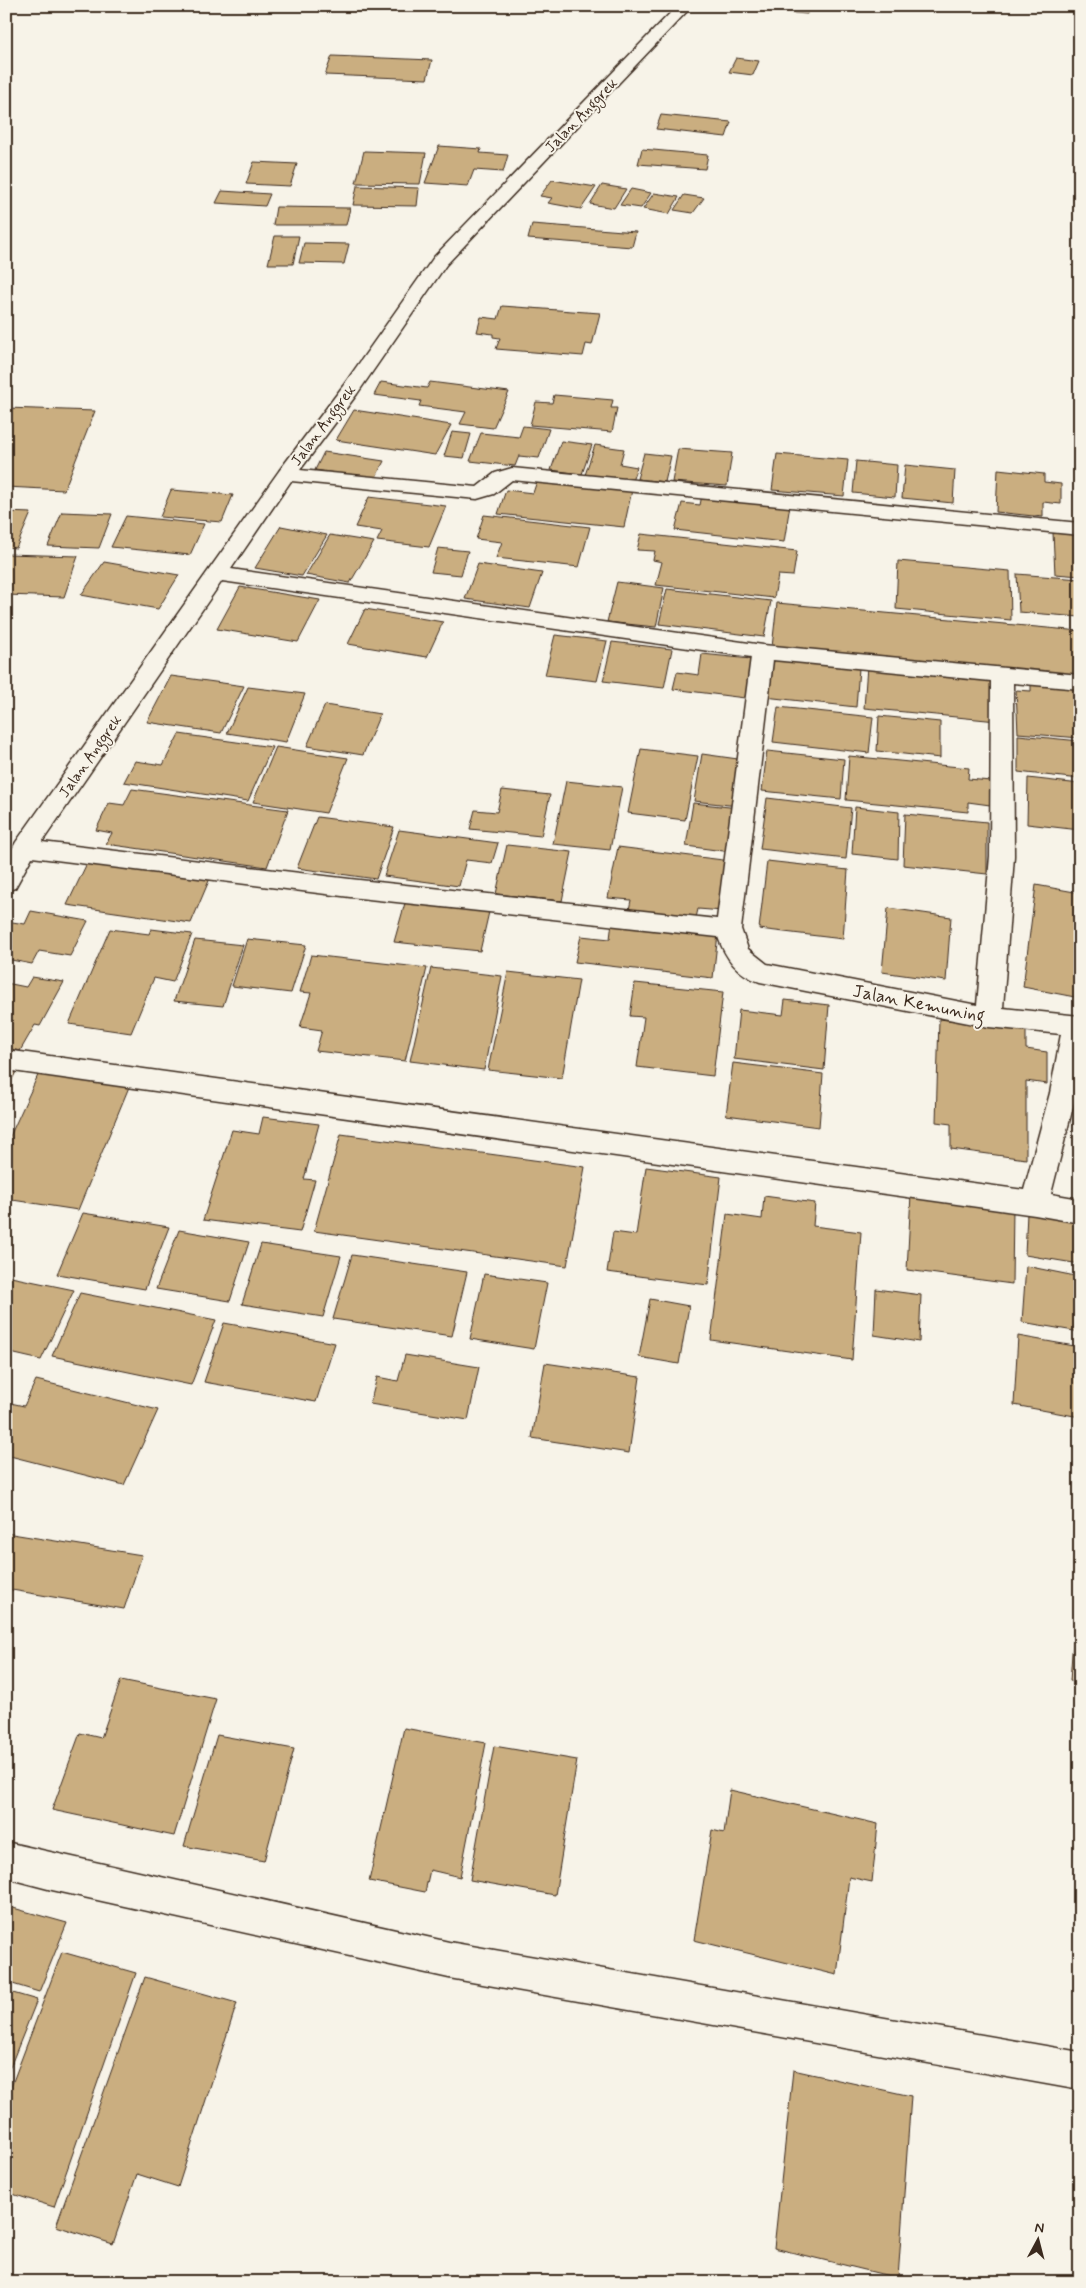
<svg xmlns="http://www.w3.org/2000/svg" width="1086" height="2288" font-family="Mynerve,sans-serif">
<rect width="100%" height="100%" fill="#f7f3e8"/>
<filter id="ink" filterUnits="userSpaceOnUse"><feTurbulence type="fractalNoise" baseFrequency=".02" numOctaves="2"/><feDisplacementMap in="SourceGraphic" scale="10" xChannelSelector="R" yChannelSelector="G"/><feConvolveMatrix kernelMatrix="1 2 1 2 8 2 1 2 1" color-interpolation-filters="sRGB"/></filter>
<g filter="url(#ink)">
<path fill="#caae80" stroke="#3b2a1e" d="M733,6h76l-2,8 -74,-6z
M332,56l100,4 -5,19 -102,-4z
M736,58l23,3 -6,14 -24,-3z
M661,115l70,7 -5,15 -70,-8z
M439,146l42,3 -1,4 28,2 -5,17 -29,-2 -6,16 -43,-3z
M642,149l66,6 -3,14 -67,-5z
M364,151l62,2 -6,31 -64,-1z
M254,162l43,2 -7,22 -44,-2z
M552,180l44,7 -15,22 -33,-6 4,-5 -12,-2z
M602,185l24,4 -12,19 -24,-4z
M357,186l62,2 -2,18 -64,-1z
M631,189l20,4 -10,15 -21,-3z
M222,191l48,3 -5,12 -49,-3z
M654,193l25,4 -10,17 -26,-5z
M684,195l20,3 -11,15 -19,-3z
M276,207l74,1 -4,17h-73z
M532,224l104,8 -4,15 -104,-8z
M275,236h24l-6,28h-25z
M304,243l45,1 -5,20 -45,-1z
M502,306l98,7 -8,32 -6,-1 -3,12 -87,-7 4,-11 -7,-1v-3l-16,-2 4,-15 17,2z
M381,382l46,6 3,-6 79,10 -16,36 -33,-4 6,-12 -47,-6 2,-5 -47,-6z
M554,395l59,5 -2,8h6l-5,24 -82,-7 6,-23 16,1z
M6,408l89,3 -31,79 -58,-3z
M354,410l97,15 -16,30 -99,-15z
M523,426l26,3 -10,29 -20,-2 -4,10 -45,-5 11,-28 38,4z
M452,432l19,2 -7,24 -20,-2z
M561,441l31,4 -10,29 -31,-4z
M595,445l29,4 -4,15 17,3 -5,14 -47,-6z
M678,449l54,4 -5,33 -55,-4z
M324,452l60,9 -9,18 -60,-9z
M644,453l27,3 -6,26 -28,-3z
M777,454l71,6 -4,36 -72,-6z
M856,461l41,4 -2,32 -42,-4z
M905,465l50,5 -2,33 -51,-5z
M998,469l46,5v8l17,2v20l-18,-2v15l-47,-5z
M537,481l95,9 -8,37 -126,-13 8,-24 27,3z
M171,490l62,5 -11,27 -62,-5z
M702,495l88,10 -6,37 -109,-12 7,-27 18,2z
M369,497l77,9 -17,41 -52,-6 5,-10 -27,-4z
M6,512l25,1 -15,35 -10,-1z
M62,512l50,2 -13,34 -51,-2z
M484,515l106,12 -11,40 -83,-9 6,-16 -26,-3z
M126,516l78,8 -14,31 -79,-8z
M281,526l46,9 -25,41 -47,-8z
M1053,533l27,2v41l-25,-2z
M641,534l156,17 -4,25 -15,-1 -4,23 -118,-13 6,-23 -9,-2 2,-9 -18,-1z
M330,535l44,7 -24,41 -44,-8z
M438,548l30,3 -7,24 -30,-3z
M6,554l72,2 -14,41 -58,-2z
M898,561l112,10 1,49 -115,-11z
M104,562l75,13 -21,34 -77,-14z
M478,564l64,9 -12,35 -65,-9z
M1017,574l63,5v38l-61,-5z
M617,582l47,6 -8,39 -49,-5z
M240,587l80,13 -22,42 -81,-13z
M667,589l104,12 -7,36 -105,-13z
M777,603l303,28v45l-308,-29z
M365,609l78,13 -16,35 -79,-13z
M555,635l52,6 -10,40 -52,-6z
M612,642l60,7 -8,39 -61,-7z
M702,654l49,5 -6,39 -72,-9 4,-17 22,3z
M771,660l88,8 -3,39 -91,-10z
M867,666l130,12v43l-133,-13z
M171,676l73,10 -23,47 -74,-11z
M1031,682l49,4v52l-62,-5 -2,-43 15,1z
M248,687l57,7 -19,48 -59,-9z
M325,705l55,9 -17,41 -56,-9z
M778,707l95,10 -4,36 -96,-11z
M879,716l61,6v36l-63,-7z
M179,734l93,13 -24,54 -124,-19 11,-21 28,4z
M1018,735l62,6v38l-62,-7z
M276,747l72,11 -22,55 -73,-11z
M641,749l57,7 -13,64 -57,-7z
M767,751l77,8 -3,40 -79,-8z
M702,754l43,6 -7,46 -44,-5z
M849,756l120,12 -1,11 23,2 -1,24 -22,-3v10l-122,-12z
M1028,778l52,6v46l-53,-6z
M566,781l56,6 -12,63 -57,-6z
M132,789l118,16 38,5 -21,57 -161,-23 6,-11 -16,-3 13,-27 15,2z
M502,790l48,5 -9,41 -71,-7 5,-19 22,2z
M767,798l84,10 -5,51 -86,-10z
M693,803l45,5 -7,44 -45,-6z
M855,807l44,5 -1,47 -46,-5z
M905,814l82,8v52l-84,-9z
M317,817l77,10 -18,52 -79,-11z
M399,830l99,13 -6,20 -26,-3 -7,26 -75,-10z
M507,845l65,7 -10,49 -66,-7z
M618,847l113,14 -8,50 -25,-2 -2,9 -67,-8 2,-10 -23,-2z
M89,859l122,17 -20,47 -124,-18z
M767,861l81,9 -5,69 -84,-10z
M1036,885l44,8v105l-57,-11z
M405,903l84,9 -9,39 -86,-9z
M888,908l63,9 -5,64 -64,-9z
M31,911l57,10 -18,35 -31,-5 -7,13 -26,-5 6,-13 -6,-1v-24l19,3z
M612,922l106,12 -5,44 -138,-16 6,-26 29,3z
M110,929l39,5 2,-5 41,5 -19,48 -19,-4 -23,55 -62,-9z
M247,939l59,6 -15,48 -59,-7z
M195,940l48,5 -20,61 -49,-5z
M311,955l116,13 -22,93 -89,-10 6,-21 -22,-3 11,-34 -11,-1z
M431,968l71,8 -18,94 -74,-9z
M508,972l71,8 -17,98 -74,-8z
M32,977l32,5 -24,44 -5,-1 -15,26 -14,-3v-65l20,4z
M635,983l88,9 -10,84 -76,-9 7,-50 -14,-1z
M785,1000l44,5 -5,65 -90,-11 5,-49 44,5z
M939,1019l87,10v20l21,3v32l-21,-3v78l-75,-10v-25l-15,-2z
M733,1063l90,11 -4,53 -93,-12z
M6,1068l11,2 -11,21z
M39,1073l90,14 -51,123 -72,-11v-54z
M263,1117l56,7 -15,55 11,1 -15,52 -97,-12 29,-90 27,4z
M341,1134l244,33 -18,99 -253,-35z
M646,1167l75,10 -13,108 -101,-13 6,-40 23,3z
M911,1194l102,13 -1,77 -105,-14z
M764,1196l51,7 -2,23 48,6 -9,128 -141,-20 16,-126 35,5z
M83,1213l86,14 -24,62 -88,-15z
M1027,1213l53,8v43l-55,-9z
M179,1230l70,12 -19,59 -74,-12z
M261,1244l80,12 -18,61 -81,-13z
M352,1255l115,17 -15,64 -119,-17z
M1026,1266l54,11v55l-58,-10z
M484,1274l63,9 -13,66 -64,-10z
M6,1276l68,14 -33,70 -35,-8z
M876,1289l45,6 -2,47 -45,-7z
M80,1293l136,27 -25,65 -139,-29z
M650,1299l39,7 -10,58 -40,-7z
M224,1323l111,20 -19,59 -112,-20z
M1018,1336l62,11v70l-66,-12z
M405,1355l74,12 -11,53 -98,-16 7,-27 21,4z
M545,1363l95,14 -11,76 -97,-15z
M36,1380l122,30 -34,75 -118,-30v-53l18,4z
M6,1533l136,22 -18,54 -118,-20z
M1079,1558h1v125l-10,-2z
M121,1680l95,19 -42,137 -122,-26 28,-77 21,5z
M404,1728l82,15 -26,134 -30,-7 -5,22 -56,-11z
M217,1735l77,14 -30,112 -80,-15z
M494,1746l83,14 -22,135 -85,-15z
M730,1790l148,34 -6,58 -23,-5 -12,98 -143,-35 18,-110 12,3z
M6,1906l61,17 -28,69 -33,-10z
M62,1952l74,21 -82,234 -48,-15v-92z
M145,1977l92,26 -59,184 -41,-13 -24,70 -57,-18z
M6,1991l31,9 -31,77z
M793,2070l118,26 -13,182 -124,-30z"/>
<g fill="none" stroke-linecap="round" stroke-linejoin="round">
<g stroke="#3b2a1e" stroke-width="3">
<path id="street" d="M677,6h15l-246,259 -89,129 -57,76 177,17 18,-14 17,-5 568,55v12l-568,-55 -18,14 -17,5 -186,-18 -60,88 532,76 317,30v14l-67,-6 1,173 -11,152 77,8v63l-29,115 29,5v24l-45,-8 -1029,-145v-20l1018,140 26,-97 11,-59 -72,-7 -229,-45c-23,-8 -34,-23 -42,-45l-368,-40 -318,-40 -17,31 -9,3v-31l10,-18 263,-371 64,-85 91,-129zM222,581l529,76 -34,262 -367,-40 -308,-37zM773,660l218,21 -1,175 -13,149 -210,-41 -19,-15 -7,-20z
M6,1842l443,100 631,110v38l-631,-112 -397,-88 -46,-12z"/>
</g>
<use href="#street" fill="#f7f3e8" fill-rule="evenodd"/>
</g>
</g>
<g text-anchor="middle" stroke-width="4" stroke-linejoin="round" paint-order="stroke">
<g font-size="15" fill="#3b2a1e" stroke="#f7f3e8">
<text transform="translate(581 115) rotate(-46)" y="5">Jalan Anggrek</text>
<text transform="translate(323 425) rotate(-53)" y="5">Jalan Anggrek</text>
<text transform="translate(90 756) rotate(-55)" y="5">Jalan Anggrek</text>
</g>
<g font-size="18" fill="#3b2a1e" stroke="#f7f3e8">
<text transform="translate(919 1003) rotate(11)" y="6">Jalan Kemuning</text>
</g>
</g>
<rect width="1086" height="2288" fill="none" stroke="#f7f3e8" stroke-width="25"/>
<rect x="12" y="12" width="1061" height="2263" fill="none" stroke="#3b2a1e" stroke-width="2" filter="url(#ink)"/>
<g transform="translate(1038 2240) rotate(7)" stroke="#f7f3e8" stroke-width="4" paint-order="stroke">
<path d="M0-4L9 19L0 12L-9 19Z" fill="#3b2a1e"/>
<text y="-8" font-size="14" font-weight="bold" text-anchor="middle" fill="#3b2a1e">N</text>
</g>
</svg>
